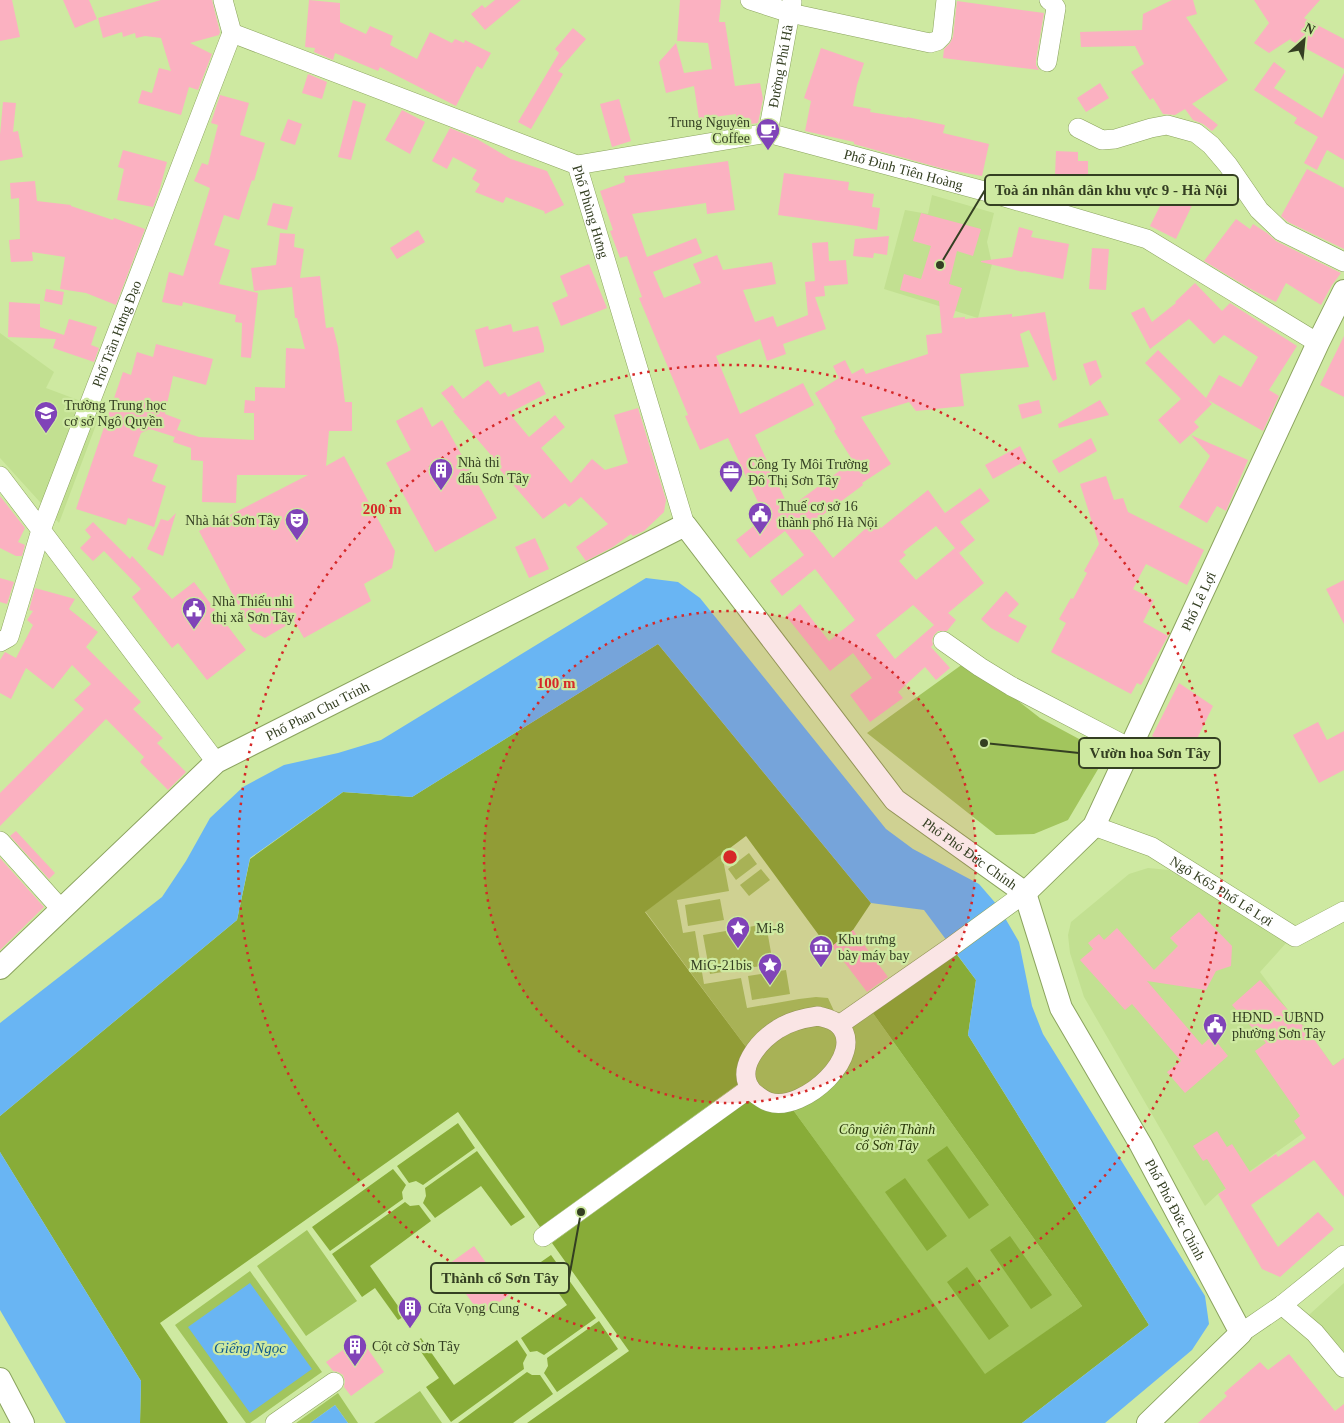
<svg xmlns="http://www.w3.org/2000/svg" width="1344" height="1423" font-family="'Times New Roman',serif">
<rect width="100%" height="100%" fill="#cee9a1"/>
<path fill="#c2e091" d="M932,195l62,18 -7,29 5,22 -14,54 -94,-29 21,-79 23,4z
M0,333l54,39 -8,16 56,21 -43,114 -59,-65z
M1148,868l21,2 118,72 -27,30 28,38 16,15 29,41 11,-8v46l-126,90 -13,12 -121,-209 -14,-44 -2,-18 3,-13 58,-48z
M1344,1283v91l-45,-50z"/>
<path fill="#a2c55d" d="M967,661l73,57 67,36 -39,66 -34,14 -38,1 -129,-102z
M749,853l8,11 -21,16 -8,-11z
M722,854l7,37 -52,9 6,33 12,-2 9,53 37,-6 6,30 52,-9 17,-2 12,1 6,13 -85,40 -104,-140z
M761,869l9,11 -21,16 -9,-11z
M720,899l4,21 -36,6 -3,-21z
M766,924l7,40 -63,10 -7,-39z
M786,970l4,24 -38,6 -4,-24z
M870,1009l212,297 -97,69 -194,-268 23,-9 33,-74z
M815,1025l15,4 8,10 -4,20 -28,29 -31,9 -14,-8 -5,-8 -2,-7 5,-16 26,-26z
M307,1230l50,71 -51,35 -49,-70z
M250,1271l72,101 -72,51h-4l-71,-98z
M420,1391l22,32h-68z
M338,1393l20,30h-10l-13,-18 -25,18h-14z"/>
<path fill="#88ac38" d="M658,644l213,259 -18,27 -24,19 -83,-113 -101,76 104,139 -8,31 -201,145 -82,-115 -298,211 68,100h-88l1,-42 -141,-229v-36l237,-196 13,-61 93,-67 69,5z
M955,952l21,28 -8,55 181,290 -127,98h-495l102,-72 -77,-108 200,-145 39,9 194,267 97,-68 -212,-297z
M458,1123l17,25 -52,37 -7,-4 -7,2 -12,-17z
M947,1146l42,59 -20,14 -42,-59z
M477,1151l48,66 -14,9 -30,-40 -46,32 -12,-15 3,-7 -1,-8z
M393,1169l13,16 -4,7 1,7 -73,52 -18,-24z
M905,1178l42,58 -20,15 -42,-59z
M405,1202l5,4 9,-1 12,16 -61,45 35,50 -7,4 -23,-32 -13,9 -30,-43z
M1010,1236l42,59 -21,14 -41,-59z
M551,1255l45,63 -52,37 -7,-4 -7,1 -9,-14 46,-33 -29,-41z
M967,1267l42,59 -20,14 -42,-58z
M599,1321l19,28 -61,43 -13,-19 4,-7 -1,-8z
M421,1338l33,47 63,-45 10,15 -4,8 1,6 -73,53 -25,-35 13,-9 -24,-35z
M527,1372l5,3h8l13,19 -40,29h-55z"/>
<path fill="#69b5f3" d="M646,578l32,4 22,16 186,231 27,20 66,35 19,22 21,36 13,64 11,28 162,262 4,28 -17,26 -87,73h-83l127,-98 -181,-290 8,-55 -52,-70 -53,-7 -213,-259 -246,153 -69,-5 -93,66 -13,62 -237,196v-93l162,-126 24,-36 24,-43 33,-31 41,-22 54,-12 43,-13z
M0,1152l141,229 -1,42h-74l-66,-113z
M250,1283l62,86 -62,44 -62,-86z
M335,1405l13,18h-38z"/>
<path fill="#fbb1c1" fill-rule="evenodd" d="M0,0h12l8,37 -20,4z
M63,0h26l8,19 -22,9z
M161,0h51l8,32 -1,3 -29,8 22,11 -14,36 -9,-3 -8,28 -43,-12 4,-13 10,3 7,-25 12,3 -10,-33 -16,-2 -9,2 -1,-5 -12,4 -1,-5 -19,6 -5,-20z
M309,0l31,3v19l26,12 4,-8 23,10 -3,9 27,14 13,-27 22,11 3,-4 9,4 1,-3 26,13 -9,16 -5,-3 -21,40 -76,-39 -2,4 -43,-18 -2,7 -19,-8 1,-4 -10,-1z
M495,0h26l-36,30 -14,-16 11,-9 3,3z
M680,0h41l-2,22h6l10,64 25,-3 3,16 -5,24 -21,3 -1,-12 -37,5 -5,-33 -28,7 -7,-31 17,-19 8,30 28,-4 -4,-26 -31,-2z
M1172,0h21l4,14 -11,3 42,63 -36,24 26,21 -6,6 -9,-7 -10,-4 -8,-11 -10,6 -12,-1 -10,-16 -3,2 -19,-28 13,-8 -9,-18 -54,1 -1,-15 62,-2 1,-16z
M1254,0h66l-16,18 40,21v30l-54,-29 2,-2 -23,15 -15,-10 15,-20z
M957,1l87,12 -8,47v5l3,5 -96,-12 1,-9 6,-6 3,-6z
M573,28l13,11 -28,32 5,3 -32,55 -13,-7 41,-69 -4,-4z
M821,48l43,15 -7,22 -4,21 18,3 -1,3 37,6v-1l38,8 -2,8 46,11 -7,32 -38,-7 -90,-25v-2l-49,-11 6,-30 -7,-3z
M1274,62l12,9 -12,17 48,30 22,-45v87l-17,-10 -10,20 -13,-7 14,-26 -24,-14 3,-5 -43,-28z
M308,74l19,8 -5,17 -20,-6z
M1100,83l9,15 -23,14 -9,-14z
M220,95l29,8 -9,32 25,8 -11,38 -2,-1 -13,40 -15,-5 -10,30 16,5 -11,34 39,9 -7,65 -10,-1 1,-34 -7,-1 1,-7 -53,-13 -1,4 -20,-4 7,-30 14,4 27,-88 -16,-7 8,-18 6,2 10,-40 -7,-2z
M619,99l12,42 -19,6 -12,-43z
M353,100l13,4 -15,56 -13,-3z
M3,102l13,1 -3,29 5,-1 5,26 -23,4v-26z
M402,110l23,12 -15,32 -25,-14z
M288,119l14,5 -7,21 -15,-5z
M450,128l27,11 34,20 36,12 17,34 -19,9 -1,-3 -38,-14 -3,6 -28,-11 5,-8 -8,-5 5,-9 -24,-13 -6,12 -15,-8z
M123,150l44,12 -7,26 -7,19 -36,-7 7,-31 -6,-2z
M1056,151l22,1v9h10v14l-7,-1 -5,32 -22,-6z
M728,161l7,49 -28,4 -1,-11 -74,11 15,43 49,-19 6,15 -49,19 11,26 37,-15 -8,-19 24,-9 6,15 49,-8 4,22 -33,6 12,32 18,-6 4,11 31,-12 -3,-33 10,-1 -3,-38 16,-1 1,19 17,-1 2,24 -24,2 1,10 -10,1 11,32 -43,15 3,10 -19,7 -7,-22 -44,17 24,58 63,-31 11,22 -59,30 34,73 64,-47 -19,-30 2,-2 -21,-36 24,-15 -6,-12 12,-6 7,14 11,-6 3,6 62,-20 -2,-19 16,-2 -3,-32 -39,-11 4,-16 17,5 10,-33 -18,-5 8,-28 60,16 -8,27 -16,-5 -8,33 13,4 -9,30 12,-1v2l47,-5v3l33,-5 12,67 -4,2 -24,-51 -9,4 9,33 -69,7 4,32 -48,5 -7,-9 -48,15 30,47 -29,19 1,2 -55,41 25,32 42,-38 6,8 47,-38 17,23 35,-25 10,13 -30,21 15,18 -16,13 -4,-5 29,35 -36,30 8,7 -9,11h-9l-4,4 -2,5 1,5 -2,2 19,21 -14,12 -11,-13 -27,25 5,6 -33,24 -20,-27 22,-17 -19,-25 -23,18 -44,-55 14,-12 29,37 26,-21 -40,-51 -33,27 -12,-15 34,-26 -19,-24 -35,27 -14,-18 29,-23 -37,-79 -28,12 -15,-34 3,-1 -49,-117 3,-1 -15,-41 -7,2 -10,-27 3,-1 -13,-39 25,-9 -1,-6zM936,526l19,22 -39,32 -17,-19 7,-6 -3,-3zM913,605l21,20 -39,34 -19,-24z
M1307,169l37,19v61l-56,-27 -7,-6z
M784,173l65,9 -1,8 26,4 -2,13 8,1 -3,22 -20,-4 -79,-11z
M1175,176l15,8 -5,10 10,5 -19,40 -26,-13z
M35,181l2,20 34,4v1l42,14 1,-2 31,11 -29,76 -30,-12 -26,-4 5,-32 -33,-5 1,9 -22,1 -2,-22 11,-1 -1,-41 -8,1 -1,-16z
M273,203l20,4 -6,23 -20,-5z
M1236,219l14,10 3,-5 14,9 9,8 65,32 -9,12 -11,20 -35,-22 -10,19 -27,-14 -45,-27z
M1019,227l14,4 -2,6 38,7 -6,35 -40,-8v1l-42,-10v-1l31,-4z
M418,230l7,12 -28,17 -7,-11z
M280,233l15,1 -1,13 10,2 -4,29 20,-2 6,52 7,-1 5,20 7,55h7v29h-23l-3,35 18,-10 51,95 -3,17 -28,16 7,17 -67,37 -10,-17 -29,17 -13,-7 -53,-100 109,-56h-71l-1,28 -34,-1 1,-41 -12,-1v-12l-18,-6 4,-11 -2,6 -25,-8 -9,4 -8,23 25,9 -6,16 14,5 -12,41 -26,-9 -2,7 -50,-16 47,-137 8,3 6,-23 16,5 3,-13 57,15 -7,26 -33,-9 -8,38 16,6 -4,10 22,7 55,3v-27h-10l1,-13 10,1v-14l30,1 1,-40 19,1 -8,-31h-2l-3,-31 -38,4 -3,-23 25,-3z
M889,236l-2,19 -13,-2 -1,5 -20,-2 2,-17z
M1092,248l17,1 -3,41 -17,-1z
M589,264l18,44 -46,18 -9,-23 16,-7 -8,-20z
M1195,283l27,28 8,-8 67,43 -28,44 10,6 -16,35 -55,-31 4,4 -18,18 5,5 -19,17 -22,-24 23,-21 -36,-36 13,-13 48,48 13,-23 22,12 17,-30 -34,-22 -10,9 -25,-25 -39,30 -19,-36 13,-6 8,15 24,-19 -1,-1z
M46,289l18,3 -2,13 -18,-4z
M9,302l31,2v23l24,8 5,-16 28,8 -6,18 8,3 -5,14 -41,-14 3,-9 -48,-2z
M511,324l2,8 25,-6 6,21v5l-60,15 -9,-37 13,-4 1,4z
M1344,336v61l-24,-12z
M1096,360l6,17 -12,9 -7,-22z
M488,380l12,15 5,-3 3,5 31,-16 7,13 -37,19 20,24 26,-22 4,5 6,7 -24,21 30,35 21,-24 13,11 23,-7 -14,-48 24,-7 28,92 -2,12 -20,19 -11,5 -2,-2 -18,13 -27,14 -10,-14 32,-23 -27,-27 -12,10 -4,-4 -22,16 -49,-56 2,-2 -43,-50 2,-1 -14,-17 11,-8 11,14z
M1039,400l3,13 -20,6 -4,-14z
M1100,400l9,15 -50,13 -1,-4z
M422,407l10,20 10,-7 55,98 -62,34 -49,-89 25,-13 -15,-29z
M1191,435l57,25 -22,51 -9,-5 -10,17 -28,-16 31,-51z
M1091,438l6,13 -38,22 -7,-12z
M1020,446l7,14 -34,19 -8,-14z
M1106,476l8,24 9,-2 5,14 76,38 -17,35 -41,-21 -13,25 21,11 -11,22 25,14 -27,49 -4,-2 -6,11 -80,-42 15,-29 -7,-4 12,-21 2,1 14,-26 -3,-2 15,-27 -19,-60z
M0,496l25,32 -7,14 7,3 -3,11h-6l-16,-8z
M176,513l-13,43 -16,-7 14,-30 7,2z
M93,522l37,37 2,-3 40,43 22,-17 52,68 -39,30 -29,-37 -6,5 -40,-51 9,-8 -37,-38 -11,10 -13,-13 11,-11 -6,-7z
M535,538l14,31 -20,9 -14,-31z
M0,578l14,4 -7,22 -7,-2z
M1344,580v44l-18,-35z
M35,588l40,11 -6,10 29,23 -12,15 55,55 -8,7 30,29 -6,5 29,29 -18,18 -28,-28 4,-5 -38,-38 -106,107v-33l84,-84 -10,-9 17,-16 -19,-19 -19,24 -27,-21 -15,31 -11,-6v-33l5,-8 11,6 17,-33 -6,-5 6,-9 -4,-1z
M1006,591l13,13 -11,12 19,10 -9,17 -27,-15 -10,-9z
M1179,683l34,23 -24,49 -37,-19z
M1318,722l9,18 17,-9v39l-25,13 -26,-48z
M16,831l39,42 -6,6 -39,-43z
M0,858l44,49 -44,43z
M1199,912l33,34 -1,20 -15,5 -10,19 -59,-9 55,64 10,-9 16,20 -43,37 -18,-21 14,-11 -49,-57 -7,6 -45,-50 13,-11 -5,-6 11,-9 5,6 13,-12 37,42 24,-24 -8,-8z
M853,930l35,47 -21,15 -35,-46z
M1260,980l43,46 1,-1 29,41 11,-8v139l-30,-37 -63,45 27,42 40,-35 16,17 -54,48 -18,-8 -44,-75 8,-5 -19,-30 -4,2 -10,-15 24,-15 10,16 5,-3 18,28 26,-18 2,3 28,-19 -12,-17 6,-5 -45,-65 11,-8 -34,-38z
M474,1246l35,49 -28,20 -35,-49z
M360,1338l24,34 -33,24 -7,-9 1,-6 -2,-6 -5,-3 -5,-1 -7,-9z
M1289,1354l46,57 9,-7v19h-146l29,-27 -3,-3 36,-31 8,8z"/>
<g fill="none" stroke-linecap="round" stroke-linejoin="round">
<g stroke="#8ba35e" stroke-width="20">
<g id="minor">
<path d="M223,0l9,33"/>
<path d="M750,0l40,13 140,30 7,-2 5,-5 4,-36"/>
<path id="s1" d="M232,33l345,132 108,360"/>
<path d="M1047,62l9,-54 -4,-6 -3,-2"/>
<path d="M1078,128l24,12 13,-1 36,-11 16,-3 29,8 15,12 17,20 31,45 22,21 63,31"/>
<path id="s2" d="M768,133l24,-131"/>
<path id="s3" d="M577,165l191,-32 216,58 163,48 171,104"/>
<path d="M0,476l41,54 -32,107 -9,5"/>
<path d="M943,641l37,26 31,19 119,62"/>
<path id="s4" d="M216,762l-175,-232 191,-497"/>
<path id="s5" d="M1094,826l58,21 143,90 49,-26"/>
<path d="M0,841l61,68"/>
<path d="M818,1016c7,2 15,3 21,9 28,29 -35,88 -70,77 -6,-2 -11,-6 -16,-10 -20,-22 6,-51 25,-63 12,-8 26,-11 40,-13z"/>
<path d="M839,1025l112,-78 74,-54"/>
<path d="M543,1237l207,-149"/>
<path d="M1282,1305l33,28 29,35"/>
<path d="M1241,1333l41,-28 62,-50"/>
<path d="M275,1423l59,-41"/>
</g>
</g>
<g stroke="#8ba35e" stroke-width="24">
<g id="major">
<path id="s6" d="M1025,893l69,-67 224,-483 26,-52"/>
<path id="s7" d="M0,968l216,-206 469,-237 210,275 130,93 36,115 80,137 100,188 -93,90"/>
<path d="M0,1379l23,44"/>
</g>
</g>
<use href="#minor" stroke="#fff" stroke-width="19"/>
<use href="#major" stroke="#fff" stroke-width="22"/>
</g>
<circle cx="730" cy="857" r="246" fill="#d62828" fill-opacity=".12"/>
<g fill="none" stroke="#d62828" stroke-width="2.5" stroke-dasharray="2.5 5">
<circle cx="730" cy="857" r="246"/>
<circle cx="730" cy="857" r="492"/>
</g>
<defs>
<g id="cafe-pin" transform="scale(1.25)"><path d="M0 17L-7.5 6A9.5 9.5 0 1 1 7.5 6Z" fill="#8043b8" stroke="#cee9a1"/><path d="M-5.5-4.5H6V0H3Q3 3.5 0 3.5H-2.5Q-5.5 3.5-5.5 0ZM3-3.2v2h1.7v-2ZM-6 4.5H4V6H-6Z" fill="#fff"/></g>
<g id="school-pin" transform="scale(1.25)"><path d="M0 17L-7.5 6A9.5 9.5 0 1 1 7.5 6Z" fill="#8043b8" stroke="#cee9a1"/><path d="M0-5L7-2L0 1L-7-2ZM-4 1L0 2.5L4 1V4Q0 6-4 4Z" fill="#fff"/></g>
<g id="building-pin" transform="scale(1.25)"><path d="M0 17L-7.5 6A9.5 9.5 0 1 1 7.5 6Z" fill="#8043b8" stroke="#cee9a1"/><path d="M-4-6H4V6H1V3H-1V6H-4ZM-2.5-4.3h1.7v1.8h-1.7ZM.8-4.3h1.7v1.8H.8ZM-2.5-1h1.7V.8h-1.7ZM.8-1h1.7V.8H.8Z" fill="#fff"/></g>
<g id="office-pin" transform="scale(1.25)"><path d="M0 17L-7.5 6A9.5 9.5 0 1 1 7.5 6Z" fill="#8043b8" stroke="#cee9a1"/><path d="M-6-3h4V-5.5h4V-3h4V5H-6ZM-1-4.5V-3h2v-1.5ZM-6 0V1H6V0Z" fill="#fff"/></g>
<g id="civic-pin" transform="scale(1.25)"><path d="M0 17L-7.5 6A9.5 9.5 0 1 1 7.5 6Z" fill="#8043b8" stroke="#cee9a1"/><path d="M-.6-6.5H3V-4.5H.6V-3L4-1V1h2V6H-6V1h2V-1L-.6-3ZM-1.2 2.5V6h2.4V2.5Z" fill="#fff"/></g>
<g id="theatre-pin" transform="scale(1.25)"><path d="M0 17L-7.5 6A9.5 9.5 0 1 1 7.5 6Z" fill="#8043b8" stroke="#cee9a1"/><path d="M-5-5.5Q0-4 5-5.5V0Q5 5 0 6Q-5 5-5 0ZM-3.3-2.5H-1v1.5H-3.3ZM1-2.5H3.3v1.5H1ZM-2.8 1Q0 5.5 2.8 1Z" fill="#fff"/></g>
<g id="sight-pin" transform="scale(1.25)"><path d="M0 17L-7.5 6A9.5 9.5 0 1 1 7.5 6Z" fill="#8043b8" stroke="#cee9a1"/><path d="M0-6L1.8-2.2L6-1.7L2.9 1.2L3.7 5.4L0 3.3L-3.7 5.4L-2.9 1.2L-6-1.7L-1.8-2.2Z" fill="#fff"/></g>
<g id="museum-pin" transform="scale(1.25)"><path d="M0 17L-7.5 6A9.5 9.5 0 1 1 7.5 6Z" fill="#8043b8" stroke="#cee9a1"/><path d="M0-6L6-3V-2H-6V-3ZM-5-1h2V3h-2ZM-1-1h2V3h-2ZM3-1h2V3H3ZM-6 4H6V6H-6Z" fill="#fff"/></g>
</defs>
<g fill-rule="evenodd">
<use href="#cafe-pin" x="768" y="130"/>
<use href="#school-pin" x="46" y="413"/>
<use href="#building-pin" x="441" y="470"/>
<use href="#office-pin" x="731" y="472"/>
<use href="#civic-pin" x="760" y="514"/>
<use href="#theatre-pin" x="297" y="520"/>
<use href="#civic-pin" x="194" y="609"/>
<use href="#sight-pin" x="738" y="928"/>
<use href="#museum-pin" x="821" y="947"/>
<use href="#sight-pin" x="770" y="965"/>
<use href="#civic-pin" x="1215" y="1025"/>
<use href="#building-pin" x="410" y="1308"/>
<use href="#building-pin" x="355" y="1346"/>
</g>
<g text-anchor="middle" stroke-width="4.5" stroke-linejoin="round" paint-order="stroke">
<g font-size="14" fill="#343f22" stroke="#cee9a1">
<text dy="5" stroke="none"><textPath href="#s2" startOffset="68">Đường Phú Hà</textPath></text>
<text dy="5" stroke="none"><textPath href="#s3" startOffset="334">Phố Đinh Tiên Hoàng</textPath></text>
<text dy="5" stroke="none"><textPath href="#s1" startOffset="418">Phố Phùng Hưng</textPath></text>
<text dy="5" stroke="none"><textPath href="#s4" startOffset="501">Phố Trần Hưng Đạo</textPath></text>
<text dy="5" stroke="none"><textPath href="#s6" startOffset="344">Phố Lê Lợi</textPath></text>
<text dy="5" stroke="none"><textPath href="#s7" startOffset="412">Phố Phan Chu Trinh</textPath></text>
<text dy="5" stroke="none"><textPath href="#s7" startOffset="1262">Phố Phó Đức Chính</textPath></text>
<text dy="5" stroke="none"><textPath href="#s5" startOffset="144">Ngõ K65 Phố Lê Lợi</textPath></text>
<text dy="5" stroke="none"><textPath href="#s7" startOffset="1682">Phố Phó Đức Chính</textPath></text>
</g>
<g font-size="14" fill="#343f22" stroke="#cee9a1" text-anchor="start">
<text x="750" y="127" text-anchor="end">Trung Nguyên<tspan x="750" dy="16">Coffee</tspan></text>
<text x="64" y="410">Trường Trung học<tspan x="64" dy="16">cơ sở Ngô Quyền</tspan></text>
<text x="458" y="467">Nhà thi<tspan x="458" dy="16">đấu Sơn Tây</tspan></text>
<text x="748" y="469">Công Ty Môi Trường<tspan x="748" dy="16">Đô Thị Sơn Tây</tspan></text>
<text x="778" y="511">Thuế cơ sở 16<tspan x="778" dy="16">thành phố Hà Nội</tspan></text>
<text x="280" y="525" text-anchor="end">Nhà hát Sơn Tây</text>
<text x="212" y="606">Nhà Thiếu nhi<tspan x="212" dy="16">thị xã Sơn Tây</tspan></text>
<text x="756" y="933">Mi-8</text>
<text x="838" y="944">Khu trưng<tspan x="838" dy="16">bày máy bay</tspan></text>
<text x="752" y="970" text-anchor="end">MiG-21bis</text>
<text x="1232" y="1022">HĐND - UBND<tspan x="1232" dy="16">phường Sơn Tây</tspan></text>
<text x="428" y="1313">Cửa Vọng Cung</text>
<text x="372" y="1351">Cột cờ Sơn Tây</text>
</g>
<g font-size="14" font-style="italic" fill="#283607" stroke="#cee9a1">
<text x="887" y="1134">Công viên Thành<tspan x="887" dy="16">cổ Sơn Tây</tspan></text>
</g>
<g font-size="15" font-style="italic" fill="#115b8d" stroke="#cee9a1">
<text x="250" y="1353">Giếng Ngọc</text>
</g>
</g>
<circle cx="730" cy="857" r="8" fill="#d62828" stroke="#cee9a1" stroke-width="2.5"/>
<g font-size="15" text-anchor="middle" font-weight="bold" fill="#d62828" stroke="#cee9a1" stroke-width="4.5" stroke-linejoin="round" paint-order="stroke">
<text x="382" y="514">200 m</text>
<text x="556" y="688">100 m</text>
</g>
<path fill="none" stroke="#343f22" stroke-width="2" d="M940 265L985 190M984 743L1079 753M581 1212L569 1278"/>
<g fill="#343f22" stroke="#cee9a1" stroke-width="2">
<circle cx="940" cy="265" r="5"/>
<circle cx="984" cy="743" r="5"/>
<circle cx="581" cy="1212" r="5"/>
</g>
<g fill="#cee9a1" stroke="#343f22" stroke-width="2">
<rect x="985" y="175" width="253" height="30" rx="5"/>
<rect x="1079" y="738" width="141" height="30" rx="5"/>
<rect x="431" y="1263" width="138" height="30" rx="5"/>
</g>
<g font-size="15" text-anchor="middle" font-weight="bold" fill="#343f22">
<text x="1111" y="195">Toà án nhân dân khu vực 9 - Hà Nội</text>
<text x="1150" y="758">Vườn hoa Sơn Tây</text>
<text x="500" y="1283">Thành cổ Sơn Tây</text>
</g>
<g transform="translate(1304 40) rotate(27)" stroke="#cee9a1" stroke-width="4" paint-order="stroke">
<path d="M0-4L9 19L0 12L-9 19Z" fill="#343f22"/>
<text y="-8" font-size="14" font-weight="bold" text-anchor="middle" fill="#343f22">N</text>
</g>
</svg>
